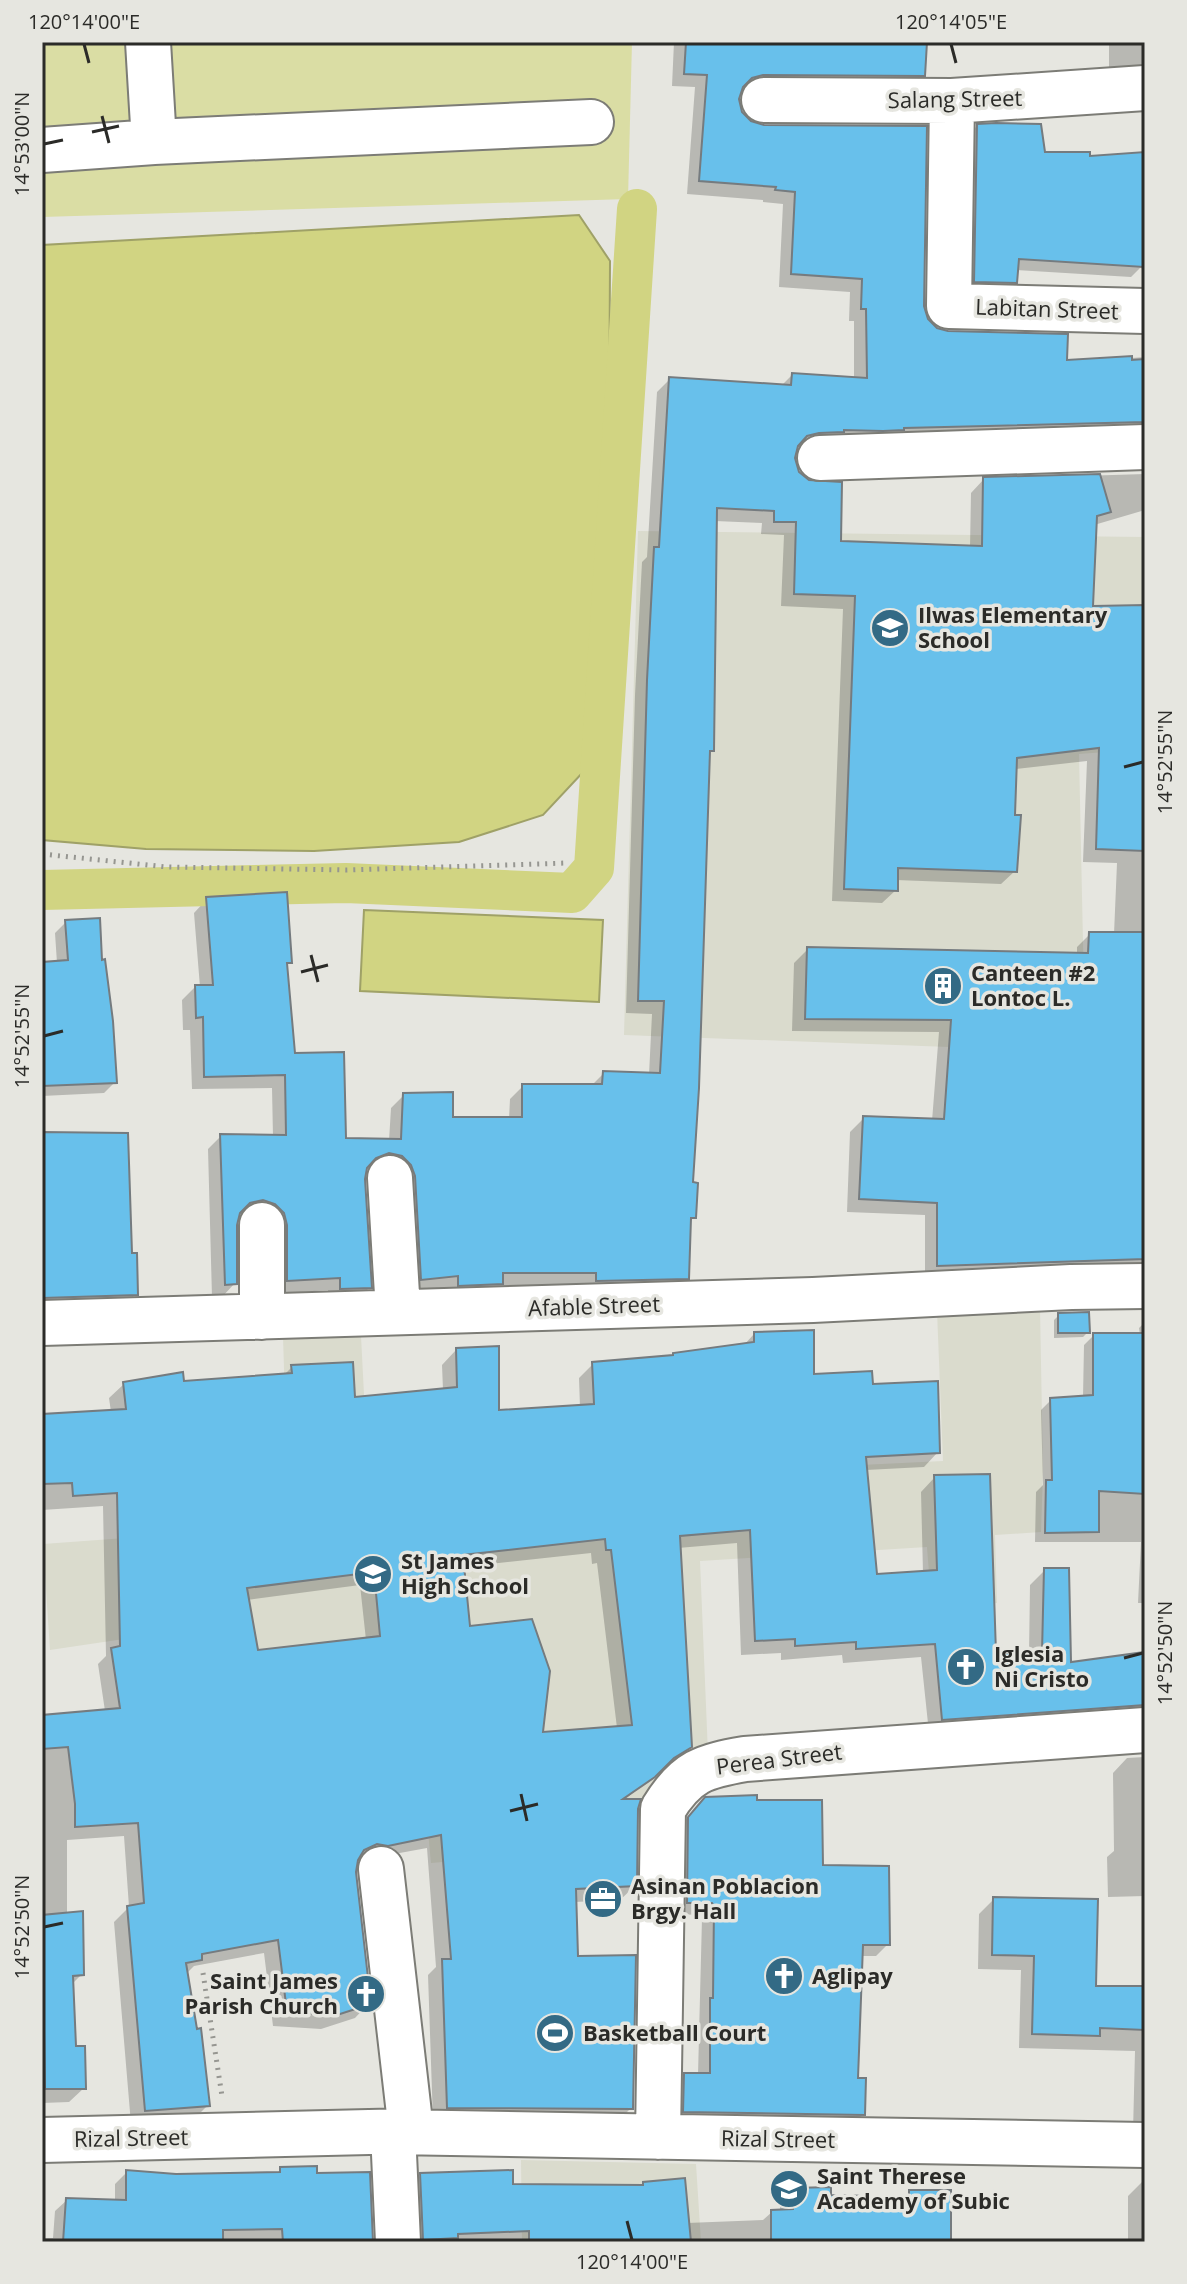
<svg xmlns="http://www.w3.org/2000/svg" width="1187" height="2284" font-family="'Open Sans',sans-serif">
<rect width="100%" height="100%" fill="#e6e6e0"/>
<path fill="#dadbcd" d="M638,531l507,6v212l-66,5 5,236 -81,59 -379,-14z
M1040,1308l3,163 -2,61 -46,3 2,68 -65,8 -5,-64 -227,14 8,193 -64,90 -213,19 -10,-106 -257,-124 -114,17 -7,-106 246,-18 -6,-189 78,-1 9,175 450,-44 123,-6 -6,-150z
M521,2160l175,4 5,78h-179z"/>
<path fill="#dadda4" d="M42,42h590l-4,157 -586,18z"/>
<path fill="#d1d482" stroke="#9fa167" stroke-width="2" d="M579,215l31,46 -1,195 -24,314 -42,45 -84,27 -145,9 -168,-2 -104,-9v-595z
M364,910l239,10 -4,82 -239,-11z"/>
<path fill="#0003" fill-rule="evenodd" d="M674,42h251l-2,33 -14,13h-160l-9,2 -3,11 3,12 182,193 4,14 10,9 129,34 80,-6v82l-341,6 -8,3 -3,12 5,13 40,70 132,5 1,-55 13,-14 161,-5v36l-51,15 -4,83 55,-1v328h-2l-2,63h4v273l-220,7v-63l-78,-3 3,-80 14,-14 68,3 7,-89 -147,-1 2,-68 14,-14 269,6v-8l13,-13h24l3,-71 -34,-1 4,-101 -72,8v102l-14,13 -105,-4v10l-14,13 -50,-2 11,-292 -62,-3 3,-71 -23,-1 1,-11 -47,-2 -3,229 -4,3 -17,431 3,33 -5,6 -2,55 -13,13 -90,-6 -86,1 -11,11 -41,1v-10l-37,4 -34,-127 -10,4 -2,10 7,108 -14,14h-28v-11l-53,4 -27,-82 -10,3 -3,10v58l-13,14h-10l-4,-148 13,-13 52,1 -1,-49 -80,1 -2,-59h-7l-1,-30 13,-13h5l-6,-74 13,-14 83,63 -5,5 9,88 50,85 45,1 2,-33 13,-13 47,24h58l1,-20 13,-13h68l13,-13 45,2 3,-61 -26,-1 9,-318 7,-133 5,-5 10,-165 13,-13 111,7 11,-11 62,4v-58h-5l1,-29 -71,-5 4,-83 -20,-2v-2l-76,-6 8,-107 -23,-1z
M1109,42h36v35l-36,-2z
M977,126l66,28 45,4 57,-4v115l-5,-1 -9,9 -115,-7 -1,12 -11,11 -40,-1 2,-155z
M66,922l49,160 -11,11 -62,3v-132l15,-1 -2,-30z
M42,1134l88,121 6,39 -11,11 -83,2z
M1059,1315l29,17 -5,5 -29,1v-18z
M1145,1322v281h-7l3,-61h-106l1,-50 7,-7 -2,-75 10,-10 32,-3 1,-52 10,-10h46l-1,-7z
M754,1334l58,42 59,10 67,66 -14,15 -58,3 9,106 48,-3 -2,-81 14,-15 59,178h35l1,-70 15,-15 24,94 76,-10v71l-216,8 -8,-76 -78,6 -1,-8 -61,5v-7l-40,2 -4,-112 -59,5 12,198 -14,15 -18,11 -35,29 12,85 -15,14 -46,2 2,56 55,150 -14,14 -184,-1 -5,-146 8,-8 -9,-119 -71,13 -2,11 15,131 -14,15 -34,11 -48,-3 -9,-73 -70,13 -8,8 22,131 -15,15 -62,4 -17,-202 15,-15 -5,-71 -57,4v75l15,59 -11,11 3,63 10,40 -15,14 -27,1v-386l63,-6 -7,-47 8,-8 -3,-150 -61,4v-94l69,-4 -2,-14 15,-14 58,-1 102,-8 8,-8 61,32 90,-9 -1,-25 14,-15 41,62 83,-5 -1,-29 14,-14 78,-7 2,-3 71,-9zM591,1553l1,11 5,-1 20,165 -76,6 -73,-106 -6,-61zM360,1585l6,55 -110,13 -9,-53z
M1145,1757v139l-37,1 -1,-40 7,-6 -1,-78 14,-15z
M756,1802l65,65 67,77 -12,12h-15l-5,123 7,35 -12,13 -179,-3 1,-37 12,-12h13l4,-157 -2,-3 -25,-1 1,-83 17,-19z
M994,1899l100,89h51v144h-12l2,-81 -116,-3 2,-78 -43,-1 1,-55z
M281,2169l34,6 56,67h-329v-4h11l2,-27 12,-11 48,1v-17l12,-12 49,4 99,-1z
M421,2175l90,11 129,1 4,-4 43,40 76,-3 9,-8h8v-8l14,-14 35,7 74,2 7,-7 39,50h-540l-2,-53z
M1142,2182h3v60h-17v-46z"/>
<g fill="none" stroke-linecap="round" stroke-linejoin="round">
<path stroke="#d1d482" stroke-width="40" d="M42,890l304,-7 226,10 22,-25 43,-659"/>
</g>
<path fill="#68c0eb" stroke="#757b7f" stroke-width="2" fill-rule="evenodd" d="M686,42h241l-2,34 -162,-1 -11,3 -9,9 -4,12 3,13 9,9 13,4 163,1 -3,180 4,13 9,9 11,3 120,3 -1,26 65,-4v4l13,-1v63l-241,6v2l-21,1 -39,-1v2l-25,1 -12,3 -9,10 -3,12 4,14 10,8 33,2 -1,59 141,5 1,-69 117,-3 11,38 -14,4 -4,90 52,-1v246l-49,-2 3,-101 -82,10 -2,57h6l-4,57 -119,-4v23l-54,-2 11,-293 -61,-2 2,-72h-22v-11l-57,-3 -3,243h-4l-11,337 -6,94 5,1 -2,35h-5l-2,61 -93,2v-8h-93v11l-45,2v-10l-37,4 -6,-104 -4,-11 -9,-9 -13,-3 -13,5 -9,10 -2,11 7,109 -32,1v-11l-53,3v-56l-3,-12 -9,-9 -12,-4 -13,3 -10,10 -3,12v59l-12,1 -5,-151 66,1 -1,-60 -81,2 -1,-60 -7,1 -1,-33h18l-7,-88 81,-5 5,71h-5l8,90 49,-1 2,86 55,1 2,-46 50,-1v25h69v-33h80l1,-13 57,2 4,-72h-26l9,-321 7,-133h5l10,-170 122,8 1,-12 75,5 -1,-69h-5l1,-30 -71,-5 4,-82 -20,-2 1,-3 -77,-6 8,-106 -23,-1z
M996,123l45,1 4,28h45v4l55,-4 -1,115 -125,-8 -2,24 -43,-1 3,-158z
M100,918l2,42 3,-1 8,62 4,62 -75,3v-124l26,-2 -3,-40z
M1089,932h56l-2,64h2v263l-208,7v-63l-78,-4 4,-83 81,3 7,-99 -146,-1 2,-72 281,6z
M42,1132l86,1 4,120h5l1,42 -96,3z
M1089,1312l1,21h-32v-20z
M814,1330v44l58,-3 1,13 65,-3 2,72 -74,4 11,117 60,-4 -3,-95 56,-1 6,179h46l2,-85h25l2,94 74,-10v53l-203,15 -7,-76 -79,5v-7l-61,4v-7l-40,2 -5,-111 -70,6 12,211 -18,11 -19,19 -32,22h18l-3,10 -1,77 -61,3 2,67 58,-1 -3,154 -186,-1 -5,-149h9l-10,-124 -53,11 -11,-2 -13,6 -6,10 -2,12 15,132 -34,11 -50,-3 -9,-72 -76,14v6l-16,3 11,66 4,-1 9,78 -65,5 -18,-205 17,-3 -6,-80 -63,4v-23l-7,-57 -26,2v-34l78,-7 -9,-60 9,-2 -3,-153 -44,3 -1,-13 -30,1v-70l84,-5 -3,-27 60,-10 1,9 108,-8 -1,-8 62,-3 2,35 102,-10 -1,-39 43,-2v64l95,-6 -2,-42 81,-7v-2l81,-11v-10zM605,1539l1,11h5l21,175 -89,7 7,-61 -18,-52 -62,7 -7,-71zM374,1572l6,64 -122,14 -11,-62z
M1093,1333h50l2,161 -46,-3v41l-54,1 1,-53h6l-2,-82 43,-3z
M757,1795v5h65l1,65 66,1 1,79h-27l-5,133h8l-1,37 -182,-3 1,-39h26v-75h3l1,-92 -2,-3h-25l1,-86 17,-20z
M993,1897l105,2 -2,87h49v44l-45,-2v8l-68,-2 2,-78 -42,-1z
M83,1911l1,64 -11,1 3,70h9l1,43h-41l-3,-174z
M317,2166v7l53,-1 3,70h-90l-1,-13 -59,1v12h-160l3,-44 60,2v-30l50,4 104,-2v-5z
M513,2170v14l130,1v-3l42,-4 6,64h-162v-11l-71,3v4l-35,2 -3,-67z
M831,2187v8l78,2v-7h42v52h-180v-32l22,-1v-21z"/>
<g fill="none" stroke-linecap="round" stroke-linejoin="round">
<g stroke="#7c7c76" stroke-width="48">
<path id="minor" d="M148,42l6,100
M764,100l188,1 193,-13
M952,101l-3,205 196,5
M42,150l112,-8 437,-20
M820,458l325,-11
M390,1178l8,133
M262,1225v92
M42,1323l771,-23 258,-13 74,-1
M658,2137l5,-328c23,-38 41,-43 82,-50l400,-29
M42,2140l369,-9 -30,-262
M398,2242l-5,-110 752,13"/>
</g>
<path stroke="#969691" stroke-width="5" stroke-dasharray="2 6" stroke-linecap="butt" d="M42,854l125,13 180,3 220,-7
M203,1973l19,123"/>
<use href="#minor" stroke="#fff" stroke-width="44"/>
</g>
<path fill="none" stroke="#2b2b28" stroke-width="3" d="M84,44l5,19M951,44l5,19M102,116l7,27M92,132l27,-6M44,144l19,-4M1124,767l19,-5M311,955l7,27M301,972l27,-7M44,1036l19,-5M1124,1658l19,-5M521,1794l6,27M510,1811l28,-7M44,1927l19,-4M627,2221l5,19"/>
<defs>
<g id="school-disc" transform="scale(2)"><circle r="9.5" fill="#336a85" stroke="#e6e6e0"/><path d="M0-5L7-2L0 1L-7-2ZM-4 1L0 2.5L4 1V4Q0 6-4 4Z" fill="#fff"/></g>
<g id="building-disc" transform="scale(2)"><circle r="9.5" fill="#336a85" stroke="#e6e6e0"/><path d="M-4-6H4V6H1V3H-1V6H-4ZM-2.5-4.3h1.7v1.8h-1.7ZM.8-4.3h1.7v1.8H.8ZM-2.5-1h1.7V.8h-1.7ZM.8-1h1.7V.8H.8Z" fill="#fff"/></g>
<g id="church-disc" transform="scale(2)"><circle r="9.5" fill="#336a85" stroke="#e6e6e0"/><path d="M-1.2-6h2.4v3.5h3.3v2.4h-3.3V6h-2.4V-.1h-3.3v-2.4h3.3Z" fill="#fff"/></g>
<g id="office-disc" transform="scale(2)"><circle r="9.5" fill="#336a85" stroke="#e6e6e0"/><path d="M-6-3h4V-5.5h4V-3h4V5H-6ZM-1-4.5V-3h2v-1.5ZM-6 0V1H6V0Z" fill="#fff"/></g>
<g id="stadium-disc" transform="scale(2)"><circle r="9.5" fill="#336a85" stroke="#e6e6e0"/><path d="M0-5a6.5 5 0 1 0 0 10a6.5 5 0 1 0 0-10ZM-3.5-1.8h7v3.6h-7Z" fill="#fff"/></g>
</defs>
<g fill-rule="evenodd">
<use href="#school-disc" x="890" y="628"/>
<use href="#building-disc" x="943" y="986"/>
<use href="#school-disc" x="373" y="1574"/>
<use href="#church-disc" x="966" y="1667"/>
<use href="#office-disc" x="603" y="1899"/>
<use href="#church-disc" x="784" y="1976"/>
<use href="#church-disc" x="366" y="1994"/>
<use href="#stadium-disc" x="555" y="2033"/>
<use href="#school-disc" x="789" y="2189"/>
</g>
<g text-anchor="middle" stroke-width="7" stroke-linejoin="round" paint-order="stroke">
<g font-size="22" fill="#2b2b28" stroke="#e6e6e0">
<text transform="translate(955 99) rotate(-1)" y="8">Salang Street</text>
<text transform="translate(1047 309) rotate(2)" y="8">Labitan Street</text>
<text transform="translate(594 1306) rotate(-2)" y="8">Afable Street</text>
<text transform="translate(779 1759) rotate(-7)" y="8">Perea Street</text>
<text transform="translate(131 2138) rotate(-1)" y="8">Rizal Street</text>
<text transform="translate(778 2139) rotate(1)" y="8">Rizal Street</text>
</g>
<g font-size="22" font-weight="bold" fill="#2b2b28" stroke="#e6e6e0" text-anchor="start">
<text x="918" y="623">Ilwas Elementary<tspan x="918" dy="25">School</tspan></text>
<text x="971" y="981">Canteen #2<tspan x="971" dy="25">Lontoc L.</tspan></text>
<text x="401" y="1569">St James<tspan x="401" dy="25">High School</tspan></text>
<text x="994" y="1662">Iglesia<tspan x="994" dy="25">Ni Cristo</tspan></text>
<text x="631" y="1894">Asinan Poblacion<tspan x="631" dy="25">Brgy. Hall</tspan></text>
<text x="812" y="1984">Aglipay</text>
<text x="338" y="1989" text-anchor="end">Saint James<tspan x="338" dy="25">Parish Church</tspan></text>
<text x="583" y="2041">Basketball Court</text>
<text x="817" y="2184">Saint Therese<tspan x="817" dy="25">Academy of Subic</tspan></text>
</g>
</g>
<rect width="1187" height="2284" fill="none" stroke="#e6e6e0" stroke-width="88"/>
<rect x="44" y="44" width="1099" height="2196" fill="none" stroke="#2b2b28" stroke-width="3"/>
<g font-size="20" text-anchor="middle" fill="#2b2b28">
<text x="84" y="29">120°14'00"E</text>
<text x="951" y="29">120°14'05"E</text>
<text transform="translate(22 144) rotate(-90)" y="7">14°53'00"N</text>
<text transform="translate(1165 762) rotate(-90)" y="7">14°52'55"N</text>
<text transform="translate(22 1036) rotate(-90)" y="7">14°52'55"N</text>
<text transform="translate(1165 1653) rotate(-90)" y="7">14°52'50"N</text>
<text transform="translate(22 1927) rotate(-90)" y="7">14°52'50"N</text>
<text x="632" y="2269">120°14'00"E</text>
</g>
</svg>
